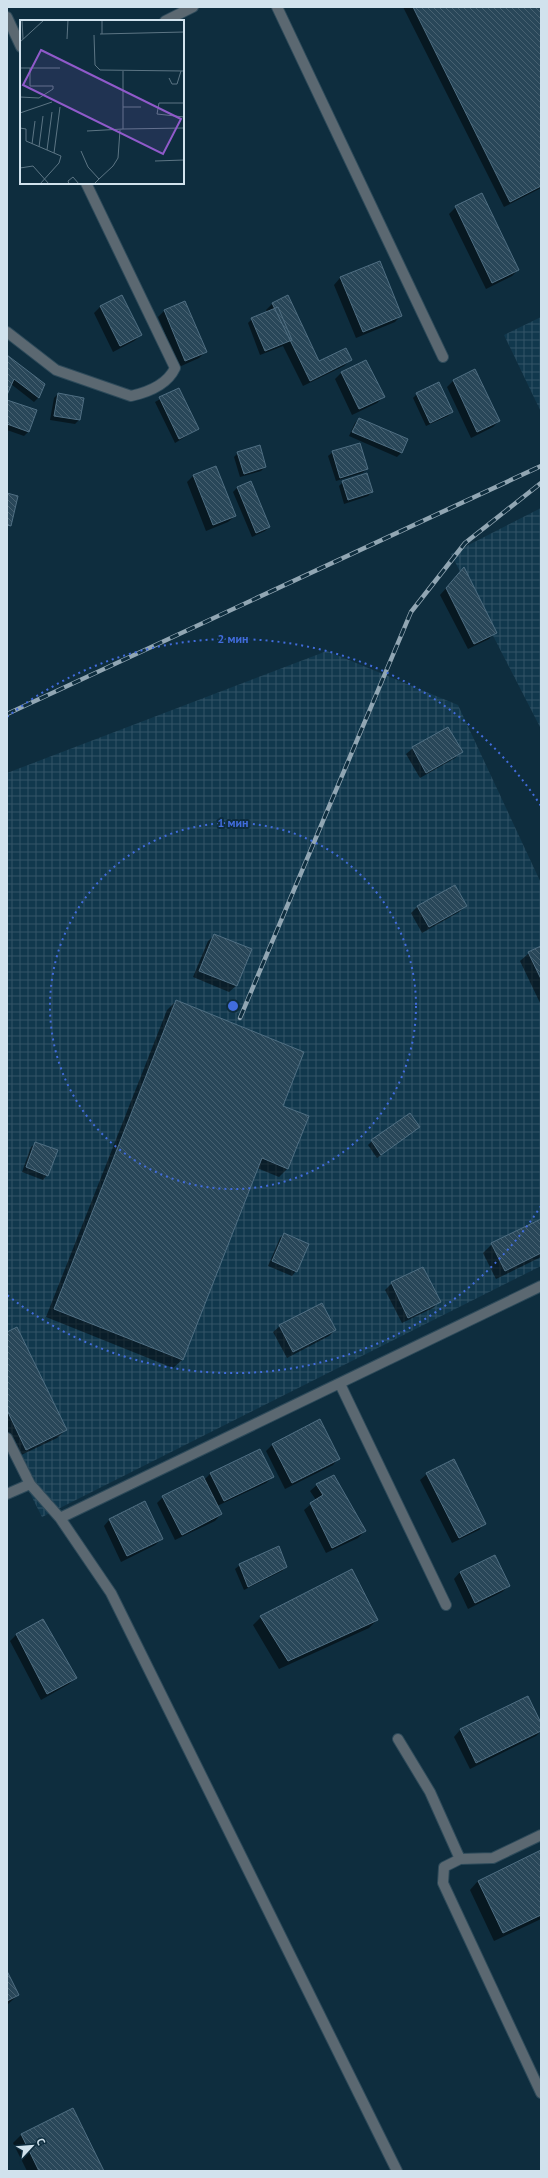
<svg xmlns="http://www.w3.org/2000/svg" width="548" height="2178" font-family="'PT Sans',sans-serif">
<defs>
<pattern id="industrial-grid" width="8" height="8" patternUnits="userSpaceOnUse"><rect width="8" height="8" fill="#11384d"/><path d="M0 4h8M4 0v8" fill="none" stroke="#335467"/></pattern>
<pattern id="building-back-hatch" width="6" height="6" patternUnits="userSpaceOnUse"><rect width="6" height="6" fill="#294759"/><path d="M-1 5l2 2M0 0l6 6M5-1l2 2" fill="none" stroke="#476171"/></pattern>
</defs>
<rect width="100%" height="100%" fill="#0e2d3e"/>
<path fill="url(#industrial-grid)" d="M541,317v95l-37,-77z
M541,508v221l-90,-175z
M327,651l131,54 83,178v383l-499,251 -35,-69v-675z"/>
<path fill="#0007" d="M403,7h138v181l-37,19z
M456,207l62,63 -6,6 -26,13 -37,-75z
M379,262l22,53 -6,7 -39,16 -22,-53 6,-7z
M122,296l19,39 -7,6 -21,11 -19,-39 6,-6z
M272,304l47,58 31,-2 -6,6 -41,20 -20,-40 -23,9 -12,-32 4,-4 15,-7 -1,-2z
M164,311l41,41 -6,6 -20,9 -21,-50z
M7,357l37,28 -6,13 -4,4 -23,-18 -4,8z
M366,361l17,36 -6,6 -25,12 -17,-36 6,-6z
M475,370l24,51 -6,6 -22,11 -24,-51 6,-6z
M178,389l20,40 -23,14 -20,-41z
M58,394l25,4 -4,22 -4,4 -25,-4 4,-22z
M417,394l35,18 -4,4 -22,10 -13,-28z
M7,401l21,31 -4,4 -17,-6z
M359,419l48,21 -6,13 -4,4 -48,-21 6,-13z
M333,452l34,17 -5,4 -26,8 -8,-25z
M238,453l27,14 -4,4 -21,6 -6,-20z
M215,467l20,49 -7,6 -22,9 -19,-49 6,-6z
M343,482l29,10 -4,4 -24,8 -5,-18z
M237,488l32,39 -4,4 -13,6 -19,-45z
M458,575l37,57 -6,7 -21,10 -28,-54z
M413,748l48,4 -6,6 -35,20 -14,-24z
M455,886l11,20 -7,6 -37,21 -11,-20 6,-6z
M215,935l35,15 -14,36 -7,6 -36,-15 15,-36z
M541,947v58l-21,-44 9,-8z
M176,1001l106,105 6,62 -9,9 -22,-9 -75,192 -9,8 -127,-51 121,-307z
M419,1127l-42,31 -9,-13 4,-4z
M36,1143l11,32 -4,5 -21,-8 9,-25z
M541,1220v37l-45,22 -13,-26 9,-9z
M284,1234l12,37 -4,5 -24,-10 12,-28z
M392,1283l47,19 -6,6 -31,15 -17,-33z
M280,1326l55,4 -6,6 -42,22 -14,-26z
M7,1333l59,97 -9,8 -40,19 -10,-21z
M272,1445l67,13 -6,7 -48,24 -19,-38z
M211,1473l62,4 -7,6 -49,23 4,8 -6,7 -40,19 -18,-37 6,-6 41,-17z
M427,1474l58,49 -6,7 -27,13 -32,-63z
M334,1477l31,54 -7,7 -32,15 -22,-43 12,-10 -6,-9 7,-6z
M110,1519l52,20 -7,6 -34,17 -17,-36z
M494,1556l15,30 -7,6 -34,17 -14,-30 6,-7z
M240,1565l46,2 -4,4 -38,19 -9,-21z
M261,1617l116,3 -8,8 -90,41 -26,-44z
M16,1635l59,43 -6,6 -28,16 -31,-59z
M527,1698l14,28v5l-5,5 -66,33 -16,-32 6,-7z
M541,1851v68l-47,22 -24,-51 8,-9z
M7,1974l11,21 -11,10z
M21,2135l82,36h-76l-14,-28z"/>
<path fill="url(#building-back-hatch)" stroke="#506f83" d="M413,7h128v179l-31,16z
M482,193l37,77 -27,13 -37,-77z
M380,261l22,55 -39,16 -23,-55z
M122,295l20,40 -22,11 -20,-40z
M288,295l31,66 27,-13 6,12 -42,21 -38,-78z
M185,301l22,51 -22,9 -21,-51z
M278,307l14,33 -27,11 -14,-33z
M7,355l38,29 -6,14 -25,-19 -7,16z
M366,360l19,37 -26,12 -18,-37z
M475,369l25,52 -23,11 -24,-52z
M439,382l14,30 -23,11 -14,-30z
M179,388l20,41 -20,10 -20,-42z
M58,393l26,5 -4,22 -26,-4z
M7,400l30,10 -8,22 -22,-8z
M359,418l49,21 -6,14 -50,-21z
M360,443l8,26 -28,9 -8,-27z
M260,445l6,22 -22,7 -7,-22z
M216,466l20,50 -23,9 -20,-50z
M367,473l6,19 -25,8 -6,-19z
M251,481l19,46 -14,6 -19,-46z
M7,493l11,3 -7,30 -4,-1z
M464,567l33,66 -23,11 -28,-56z
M448,727l15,25 -37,21 -14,-26z
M455,885l12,21 -38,21 -12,-21z
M214,934l38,15 -15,37 -38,-15z
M541,946v33l-13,-27z
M176,1000l128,52 -21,54 26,10 -21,53 -26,-11 -79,202 -129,-51z
M410,1113l10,14 -39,28 -10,-15z
M35,1142l23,8 -10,26 -22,-9z
M541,1219v34l-36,18 -14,-28z
M284,1233l25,11 -12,28 -25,-11z
M423,1267l18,35 -33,16 -17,-36z
M322,1303l14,27 -43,22 -14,-27z
M17,1327l50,103 -41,20 -19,-40v-78z
M320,1419l20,40 -48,24 -20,-39z
M260,1449l14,28 -50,24 -14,-28z
M454,1459l32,65 -27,14 -33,-65z
M334,1475l32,56 -34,17 -22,-45 13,-8 -7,-11z
M203,1476l19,38 -40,21 -20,-39z
M145,1501l18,38 -36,17 -18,-37z
M279,1546l8,21 -39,20 -9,-23z
M495,1555l15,31 -35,17 -15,-31z
M352,1569l26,51 -90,41 -28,-45z
M43,1619l34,59 -30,16 -31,-60z
M528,1696l13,27v8l-65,32 -16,-34z
M541,1850v65l-38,18 -25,-52z
M7,1971l12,24 -12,6z
M73,2108l31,63h-65l-18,-37z"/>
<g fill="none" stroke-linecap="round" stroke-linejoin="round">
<g stroke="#2d4a5a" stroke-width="12">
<path id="minor" d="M277,7l166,350
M7,17l14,30
M165,21l28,-14
M7,332l49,38 75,26c18,-4 36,-11 44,-28l-89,-185
M340,1384l106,221
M7,1438l23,46 30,34 481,-232
M7,1494l23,-10
M60,1518l51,75 286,578
M398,1739l32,53 30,67
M541,1835l-48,23 -33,1 -16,8 -1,16 98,210"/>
</g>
<use href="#minor" stroke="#5b6871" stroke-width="10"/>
<g stroke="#91a6b3" stroke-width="4.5">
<path id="rail" d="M7,714l534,-248
M240,1018l171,-406 54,-69 76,-60"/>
</g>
<use href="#rail" stroke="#0e2d3e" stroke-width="3" stroke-dasharray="9" stroke-linecap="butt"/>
</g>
<g fill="none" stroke="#416cdc" stroke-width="2" stroke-dasharray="2 4">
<circle cx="233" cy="1006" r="183"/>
<path d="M541 1206A367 367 0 0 1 7 1295M7 717A367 367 0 0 1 541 806"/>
</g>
<g transform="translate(20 20)">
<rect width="164" height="164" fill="#0e2d3e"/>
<path fill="none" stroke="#5c7584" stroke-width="1" d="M2,0l1,19M82,0v14M80,14l84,-2M74,15l1,30 5,5 84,1M47,19l1,-19M0,22l24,-22M0,48h40M149,58l3,6h5l4,-13M0,77l19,1 14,-9v-3h-23v-18M164,83h-25l-2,11 27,3M103,87h18M0,93l32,-11M0,108l6,1v12l35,15 -2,7 -19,21M103,109l61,-1M67,111l36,-2v-58M12,124l3,-23M19,127l4,-31M27,130l5,-38M61,131l7,16 11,12 -5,5M34,133l6,-46M135,141l29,-1M0,148l13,-2 16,18M79,159l14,-13 5,-8 2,-28M49,164l-1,-3 5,-4 6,7"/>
<path fill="#905aca" fill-opacity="0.15" stroke="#905aca" stroke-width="2" d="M21,30l140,69 -18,35 -140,-69z"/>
<rect width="164" height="164" fill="none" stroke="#d1e2ed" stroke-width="2"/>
</g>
<circle cx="233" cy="1006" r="6" fill="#416cdc" stroke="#0e2d3e" stroke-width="2"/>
<g font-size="12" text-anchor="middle" font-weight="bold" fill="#416cdc" stroke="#0e2d3e" stroke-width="4" stroke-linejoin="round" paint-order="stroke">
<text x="233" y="643">2 мин</text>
<text x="233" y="827">1 мин</text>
</g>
<rect width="548" height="2178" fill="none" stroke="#d1e2ed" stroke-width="16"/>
<g transform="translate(32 2146) rotate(64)" stroke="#0e2d3e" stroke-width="3" paint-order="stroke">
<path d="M0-3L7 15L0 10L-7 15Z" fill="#d1e2ed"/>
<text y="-6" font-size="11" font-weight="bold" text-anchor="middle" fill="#d1e2ed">С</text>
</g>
</svg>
